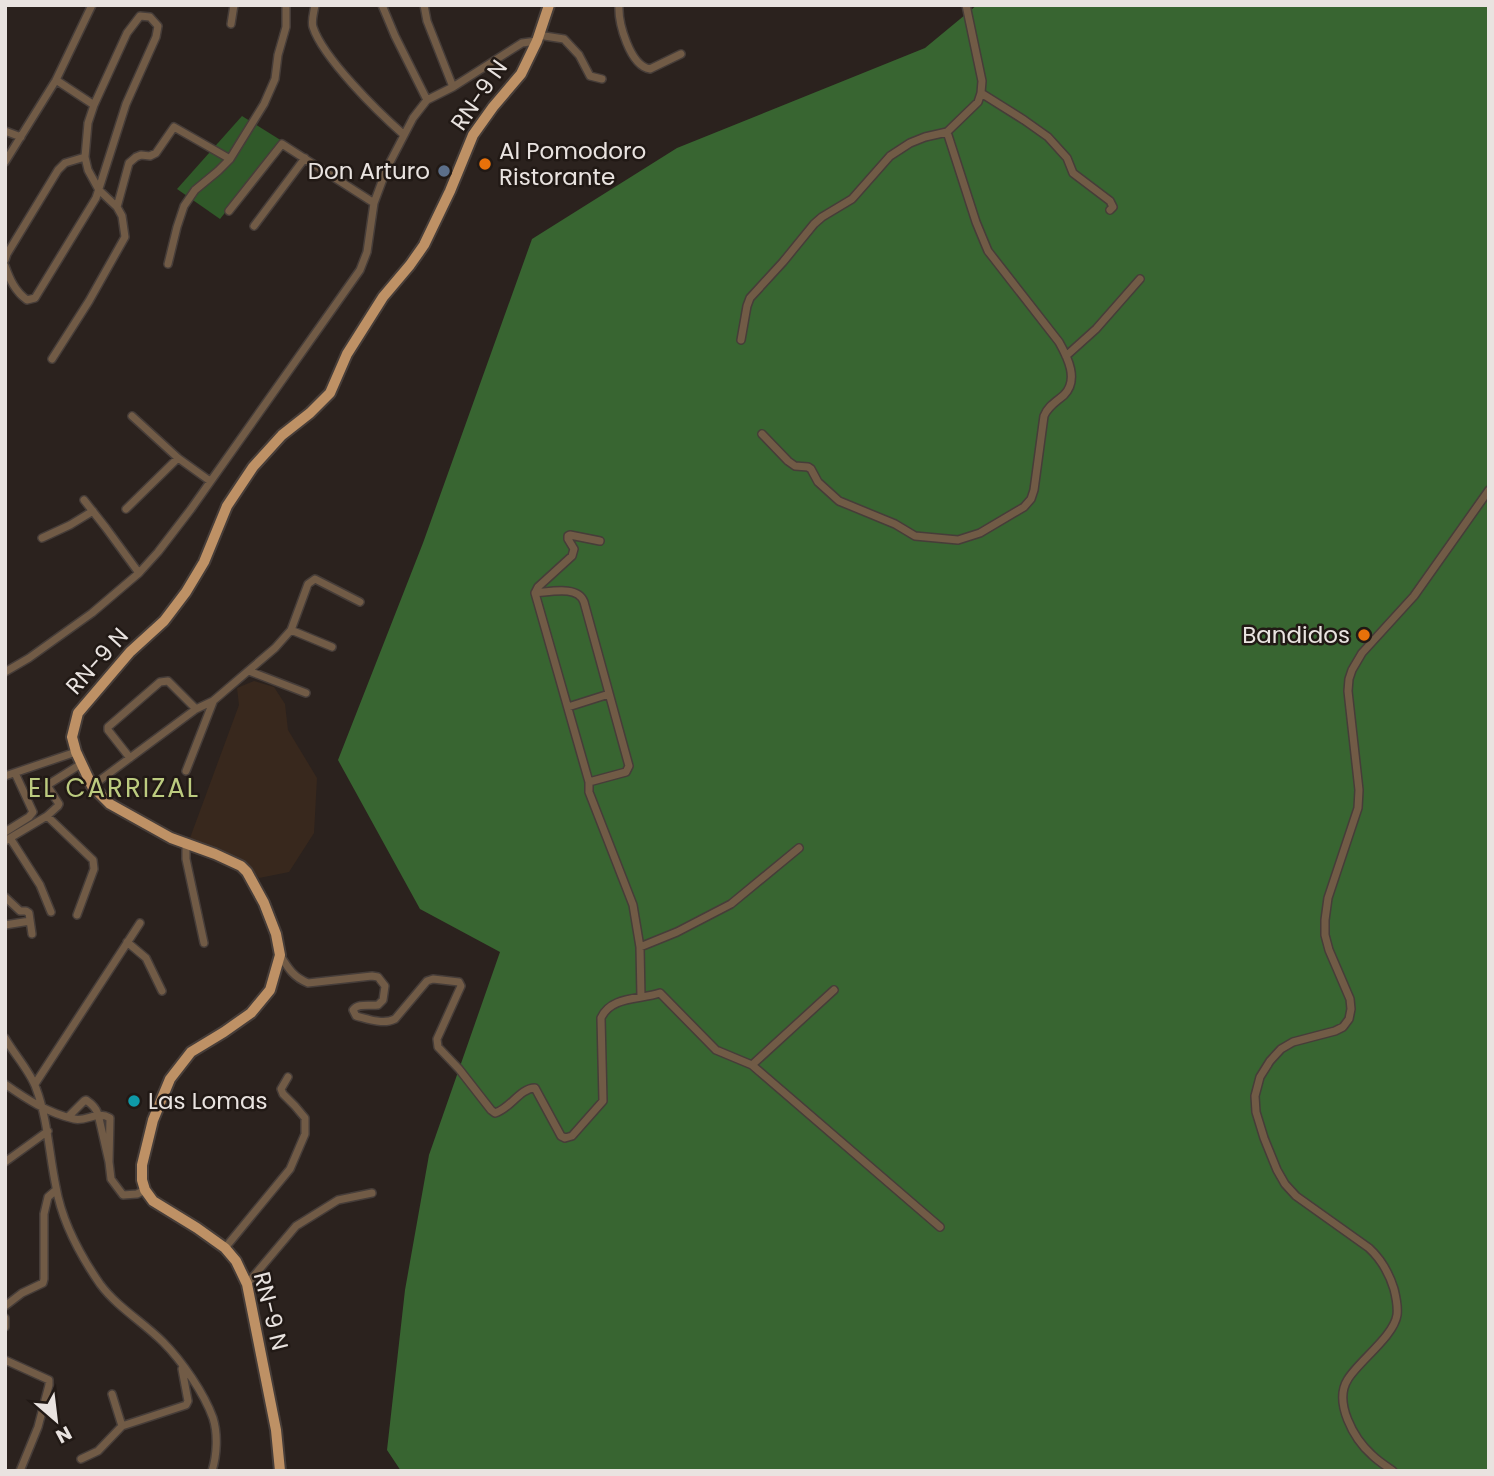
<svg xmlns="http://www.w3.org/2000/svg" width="1494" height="1476" font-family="Poppins,sans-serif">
<rect width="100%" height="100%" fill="#2b221e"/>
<path fill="#38281d" d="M254,681l20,6 11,17 3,26 29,48 -3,55 -25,39 -30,6 -13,-12 -56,-28 49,-133 -2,-17z"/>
<path fill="#305929" d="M242,116l40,25 -62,78 -43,-30z"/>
<path fill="#386531" d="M977,5h512v1466h-1088l-14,-21 18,-160 24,-135 71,-203 -80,-43 -82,-149 85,-217 109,-304 145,-91 248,-100z"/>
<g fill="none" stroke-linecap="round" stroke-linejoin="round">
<g stroke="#463d39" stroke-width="10">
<path id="minor" d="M315,5c-1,7 -4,16 -2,22 10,31 65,85 90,107
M382,5l13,31 32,64
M424,5l3,16 26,66
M619,5c-1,18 11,61 31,64l31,-15
M231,24l3,-19
M538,35l26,4 15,16 11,21 12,3
M981,93l43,27 24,17 19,21 6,15 37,28 3,6 -3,3
M5,131l16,6
M85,157l3,-34 6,-18
M5,162l51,-82 36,-75
M117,207l12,-44 7,-6 5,-2 9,1 6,-3 18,-26 56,32
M229,211l53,-67 92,59
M254,226l51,-68
M5,260l2,-6 51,-84 7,-7 20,-6 3,13 11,20 18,17 5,9 3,21 -36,64 -37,58
M168,264l9,-37 7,-21 11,-16 23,-19 12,-12 34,-55 11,-25 3,-24 8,-28v-22
M5,266c5,14 10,25 22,34l8,-2 61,-100 30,-94 30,-67 2,-11 -8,-9 -10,-1 -13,17 -33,72 -38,-25
M741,340l6,-34 3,-8 33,-36 31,-38 8,-7 30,-18 38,-43 20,-13 15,-6 22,-5 31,-30 3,-9 1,-12 -16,-76
M1066,356l30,-27 44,-50
M132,416l46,42 32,23
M762,434l26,27 7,5 13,1 3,2 7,13 21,19 56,23 20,12 43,4 22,-7 44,-26 7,-8 3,-9 10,-74c4,-10 12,-14 20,-21 15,-15 4,-37 -5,-53l-71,-91 -12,-29 -29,-90
M84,500l22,28 33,45
M126,509l52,-51
M42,538l28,-13 23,-14
M600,541l-30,-6 -2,1v3l6,10 -2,7 -34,31 -3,6 54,189v10l44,113 7,42 1,50
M535,593c15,-1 43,-8 49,9l45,164 -3,6 -37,10
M291,630l41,17
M249,671l57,22
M5,672l24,-14 63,-45 47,-40 19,-21 33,-43 169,-239 7,-18 7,-49 13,-35 26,-50 14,-18 26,-13 69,-44 15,-2
M568,707l41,-13
M130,758l-22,-28v-3l52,-45 8,-1 28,28
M186,771l27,-69
M5,776l71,-24
M92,786l104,-77 17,-8 62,-53 16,-18 17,-46 7,-5 45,23
M47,816l46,44 1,9 -17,46
M5,832l24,-15 4,-5 -18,-39
M10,838l30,47 11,27
M5,841l42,-25 11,-10 1,-2 -11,-17 1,-3 32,-20
M186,843v16l18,84
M5,897l15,14h6l3,2 3,21
M5,925l25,-4
M127,942l19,16 16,33
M640,947l37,-15 54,-28 68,-56
M280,955c8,13 13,22 28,28l64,-7 6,1 7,9 -2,14 -5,5c-9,1 -20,-2 -25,5l3,6c12,3 27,9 39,3l32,-38 6,-2 26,3 2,4 -24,53 1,8 21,22 32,41 4,3c15,-4 25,-25 40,-25l26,48 4,2 7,-2 31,-35 -2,-83c10,-22 38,-18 59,-25l56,57 36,15 188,162
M5,1038c9,16 25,33 31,50 12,32 13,66 20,99 6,35 24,68 44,97 17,23 43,38 63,58 19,19 41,51 50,76 5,16 4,37 -1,53
M752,1065l82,-75
M5,1084c21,15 43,29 69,35 13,3 23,-9 36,-1l-1,44
M35,1084l105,-161
M68,1117l16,-16 2,-1c6,4 10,8 12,14l11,48 2,17 12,16 14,-1 8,-4
M5,1162l43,-31
M225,1248l65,-79 15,-35v-16l-10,-12 -12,-12 -2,-5 7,-12
M247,1284l49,-58 42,-26 34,-7
M5,1306l17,-13 21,-10 1,-4v-65l4,-17 8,-7
M5,1318v9
M5,1360l44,20v5l-11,42 -18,44
M122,1426l64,-21 2,-4 -6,-32
M81,1459l17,-8 24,-25 -10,-32
M1393,1471c-7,-5 -15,-10 -21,-16 -18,-16 -39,-53 -24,-76 11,-18 46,-43 49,-64 1,-8 -1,-18 -3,-26 -5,-16 -13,-30 -25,-41l-73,-52 -11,-12 -8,-14 -13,-32 -8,-26 -1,-16 5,-19 10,-16 11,-12 12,-7 42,-11 8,-4 6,-8 2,-10 -1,-10 -21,-49 -4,-15v-15l3,-22 30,-90 1,-18 -11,-99 1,-12 3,-9 10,-17 52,-57 75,-106"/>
</g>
<g stroke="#463d39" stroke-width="14">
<path id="primary" d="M280,1471l-4,-41 -29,-146 -11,-23 -11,-13 -28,-20 -44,-27 -8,-11 -3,-10v-15l11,-45 17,-41 21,-27 33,-20 27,-19 19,-23 10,-35 -4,-21 -12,-31 -17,-31 -6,-6 -26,-12 -44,-16 -61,-34 -18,-18 -16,-34 -4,-15 6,-24 52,-61 34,-31 22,-29 18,-30 23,-56 26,-39 29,-32 28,-22 20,-20 17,-39 36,-57 27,-32 14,-20 26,-54 23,-56 20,-28 28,-33 16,-33 12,-36"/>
</g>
<use href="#minor" stroke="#715b46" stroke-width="7"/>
<use href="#primary" stroke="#be9165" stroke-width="10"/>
</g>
<g fill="#e8710a" stroke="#211915" stroke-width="2.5">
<circle cx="485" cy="164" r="7"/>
<circle cx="1364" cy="635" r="7"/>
</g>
<circle fill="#5c6f8a" stroke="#211915" stroke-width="2.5" cx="444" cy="171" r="7"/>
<circle fill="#0f9aa8" stroke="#211915" stroke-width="2.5" cx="134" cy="1101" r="7"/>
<g text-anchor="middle" stroke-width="5" stroke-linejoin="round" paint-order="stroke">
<g font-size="23" fill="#e9e3e0" stroke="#211915">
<text transform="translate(479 95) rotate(-55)" y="8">RN-9 N</text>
<text transform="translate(97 661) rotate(-48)" y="8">RN-9 N</text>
<text transform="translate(271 1311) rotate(76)" y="8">RN-9 N</text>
</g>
<g font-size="23" fill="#e9e3e0" stroke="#211915" text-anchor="start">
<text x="499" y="159">Al Pomodoro<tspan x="499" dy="26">Ristorante</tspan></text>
<text x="430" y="179" text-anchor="end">Don Arturo</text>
<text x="1350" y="643" text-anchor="end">Bandidos</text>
<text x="148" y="1109">Las Lomas</text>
</g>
<g font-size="26" letter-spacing="2" fill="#bccb7f" stroke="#211915">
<text x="114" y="797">EL CARRIZAL</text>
</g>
</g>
<rect width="1494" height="1476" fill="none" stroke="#e9e3e0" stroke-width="14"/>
<g transform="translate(56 1420) rotate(152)" stroke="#211915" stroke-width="5" paint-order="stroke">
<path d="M0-5L12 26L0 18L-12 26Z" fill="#e9e3e0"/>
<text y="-10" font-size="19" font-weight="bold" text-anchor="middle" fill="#e9e3e0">N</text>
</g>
</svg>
